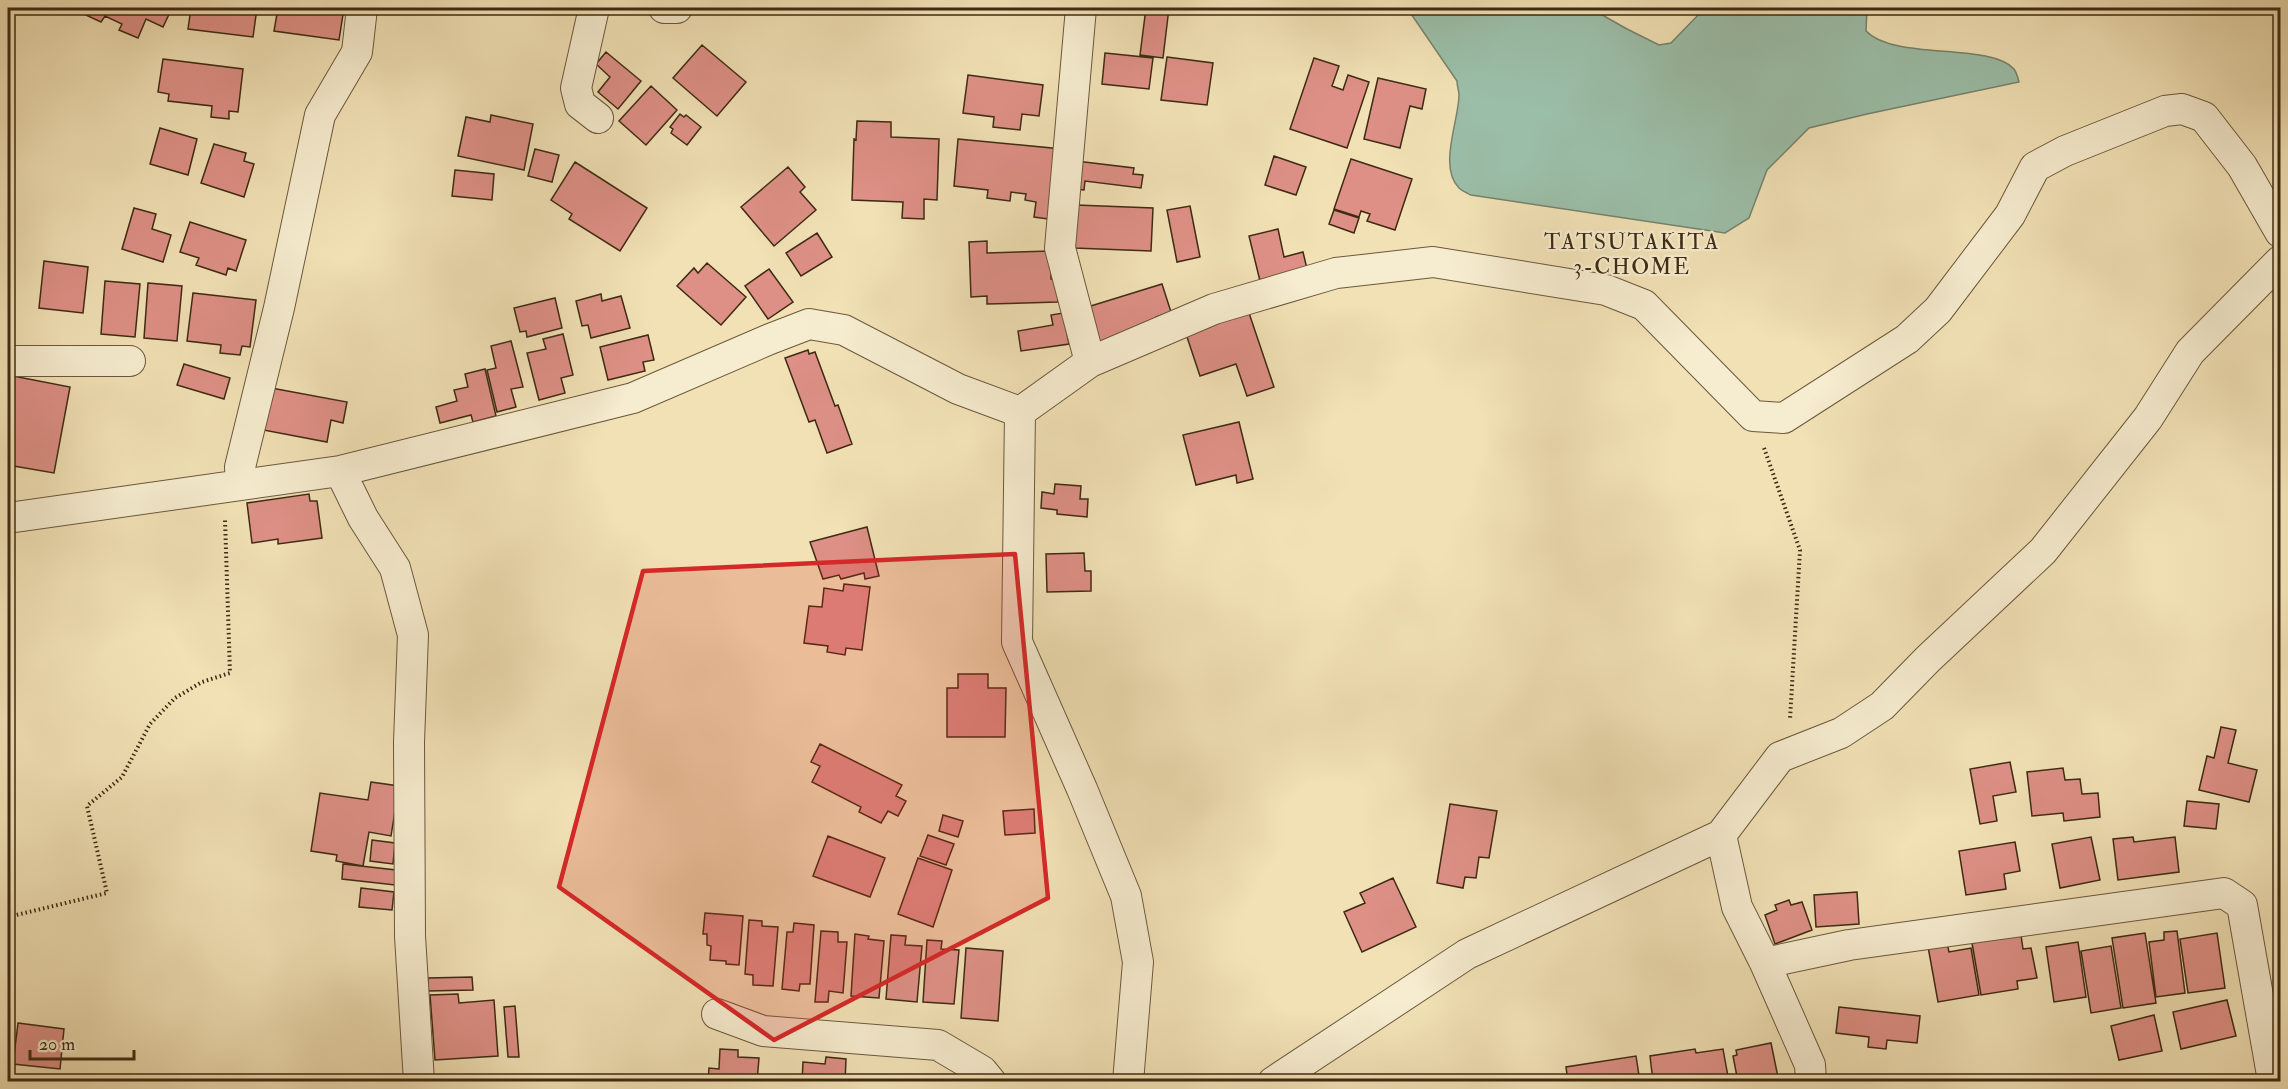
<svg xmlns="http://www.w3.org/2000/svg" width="2288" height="1089" font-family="'IM FELL Double Pica',serif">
<rect width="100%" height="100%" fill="#f1e1b5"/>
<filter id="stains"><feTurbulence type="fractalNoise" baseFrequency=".00333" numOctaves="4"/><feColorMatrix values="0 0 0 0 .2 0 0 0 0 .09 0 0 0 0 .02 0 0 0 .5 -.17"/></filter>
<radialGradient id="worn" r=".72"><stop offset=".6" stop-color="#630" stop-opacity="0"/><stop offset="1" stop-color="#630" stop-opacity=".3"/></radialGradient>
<path fill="#9bbea8" stroke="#76836c" stroke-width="1.5" d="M1407,8h183l37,21 32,16 12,-2 30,-31 7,-4h159l-1,23c29,30 123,11 148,38 2,3 4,9 5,13l-152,32 -58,14 -42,42 -18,48 -24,15 -254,-38c-4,-2 -9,-4 -12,-7 -21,-21 0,-68 0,-93 0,-4 -2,-9 -2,-14z"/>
<path fill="#de9086" stroke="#3e2a13" stroke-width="1.5" d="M76,8h96l-9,19 -17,-8 -8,19 -19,-8 3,-6 -17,-8 -4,6 -26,-12z
M191,8h66l-4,29 -65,-8z
M278,8h66l-5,32 -65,-9z
M1146,8h23l-6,50 -23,-3z
M702,45l44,37 -29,34 -44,-38z
M606,52l35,29 -23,28 -20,-17 12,-15 -14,-13z
M1105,53l48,5 -4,31 -47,-5z
M1167,57l46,6 -6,42 -46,-5z
M1314,58l25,8 -7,20 11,4 5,-15 21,7 -22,66 -57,-19z
M163,59l80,10 -5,43 -9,-1v8l-18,-2 1,-11 -44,-5 1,-7 -11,-2z
M968,75l75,10 -4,31 -17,-2 -2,16 -27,-3 1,-10 -31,-4z
M1378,78l48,11 -4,20 -12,-3 -10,42 -36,-9z
M651,86l26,24 -31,35 -27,-24z
M680,114l4,3 2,-2 15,12 -14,18 -16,-12 2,-4 -3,-2z
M491,115l42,9 -9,46 -66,-14 8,-39 24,5z
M857,121l34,1v15l48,2 -2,61 -13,-1v20l-22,-1 1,-16 -51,-2 2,-61 2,1z
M160,128l37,11 -9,36 -38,-11z
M958,139l104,10 -7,71 -21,-3 2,-15 -11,-2 1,-6 -15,-2 -1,9 -23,-3 1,-8 -34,-4z
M214,144l32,9 -2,8 10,3 -10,33 -43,-14z
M535,149l24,6 -7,27 -24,-6z
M1274,156l32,11 -10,28 -31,-10z
M1351,159l61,20 -17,51 -28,-9 3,-7 -9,-3 -2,6 -25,-8z
M1076,161l58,7 -1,6 10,1 -2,13 -56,-7 -1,9 -11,-1z
M575,162l72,46 -27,43 -51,-32 3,-5 -21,-14z
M788,167l17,20 -5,5 16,18 -42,36 -33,-39z
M455,170l39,4 -2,26 -40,-4z
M1076,205l77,3 -2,43 -77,-3z
M1190,206l10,51 -23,5 -10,-52z
M134,208l22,6 -4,15 19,6 -8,27 -41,-13z
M1334,210l25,8 -5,15 -25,-9z
M190,222l56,18 -10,31 -8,-3 -2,7 -30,-10 3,-7 -19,-6z
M1278,229l6,28 19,-5 5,21 -47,12 -12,-49z
M817,233l15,24 -31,19 -15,-23z
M987,241v12l64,-2v28h6l1,23 -71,2v-8l-16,1 -2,-55z
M44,261l44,6 -5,46 -44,-5z
M707,263l39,34 -25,28 -44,-39 17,-18 4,5z
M769,269l24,33 -25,17 -23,-33z
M105,281l35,3 -5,53 -34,-3z
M148,283l34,3 -5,55 -33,-3z
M1162,284l9,28 -15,5 3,9 -66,21 -12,-38z
M193,293l63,7 -6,47 -8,-1 -2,9 -20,-2 1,-8 -34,-4z
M601,294l1,7 19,-5 9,32 -39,10 -3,-13 -6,1 -6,-25z
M555,298l7,30 -35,9 -1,-6 -6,1 -6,-24z
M1248,310l26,77 -27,9 -11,-32 -36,12 -15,-45z
M1063,313l6,31 -48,7 -3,-20 35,-6 -2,-10z
M563,334l10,41 -12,3 4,15 -26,7 -12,-47 19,-4 -3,-10z
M648,335l6,25 -11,2 2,9 -37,9 -8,-33z
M511,341l12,46 -12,2 5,18 -19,5 -10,-42 9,-2 -5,-22z
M808,350l1,4 6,-2 20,54 3,-1 14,39 -25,9 -12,-33 -6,2 -24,-64z
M184,364l46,14 -6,21 -47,-14z
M485,369l11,47 -23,6 -2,-7 -31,8 -4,-16 21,-6 -3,-11 14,-3 -3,-13z
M8,375l62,12 -16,86 -46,-8z
M266,387l81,15 -4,21 -12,-3 -4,22 -69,-13z
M1239,422l14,57 -16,4 -1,-8 -40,10 -13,-50z
M1055,484l26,2 -1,13h8l-1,18 -30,-3v-4l-16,-2 1,-16 12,2z
M309,494l1,7h7l5,37 -44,6v-5l-26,4 -5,-40z
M867,527l12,49 -14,3 -1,-6 -23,6 -2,-4 -16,4 -13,-37z
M1084,553l1,18h6v20l-44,1 -1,-38z
M844,584l26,3 -8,63 -16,-2 -1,7 -18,-3 1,-6 -24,-3 5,-37 13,1 2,-19 19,3z
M958,674h30v14h18l-1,49h-58v-49h11z
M2221,727l15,3 -8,33 29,7 -8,32 -50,-12 8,-34 7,2z
M820,744l82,41 -6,11 10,5 -8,15 -10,-5 -7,12 -22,-11 2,-5 -49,-25 8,-16 -9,-4z
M2010,762l6,30 -23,4 4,25 -17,3 -10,-55z
M2063,768l2,12 15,-1 2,15 16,-1 2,24 -36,4 -1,-8 -31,3 -5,-44z
M371,782l28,4 -8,50 -22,-4 -6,34 -27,-5 1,-6 -26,-4 9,-58 48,7z
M2187,801l32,3 -3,25 -32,-3z
M1450,804l47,7 -8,47 -10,-1 -3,21 -11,-1 -2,11 -26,-5z
M1034,809l1,24 -30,2 -2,-24z
M943,815l20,6 -5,16 -19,-6z
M928,835l26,9 -8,21 -26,-9z
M828,836l57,22 -15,39 -57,-21z
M2091,837l9,43 -40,8 -8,-44z
M2133,837l1,5 41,-5 4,35 -61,8 -5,-41z
M372,840l23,3 -2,21 -23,-3z
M2015,842l5,29 -16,3 2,15 -40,6 -7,-44z
M918,858l34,12 -19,57 -35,-13z
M343,864l53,6 -1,15 -53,-6z
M1393,878l23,49 -54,25 -18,-40 21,-9 -5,-10z
M361,888l33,4 -2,18 -33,-3z
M1857,892l2,32 -43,3 -2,-32z
M1789,900l2,5 11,-3 10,28 -37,14 -10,-29 12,-5 -2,-5z
M705,913l38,3 -4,49 -13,-1v-3l-16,-1 1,-14 -4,-1v-11h-4z
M749,920l13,1v5l16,1 -5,59 -20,-1v-10l-8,-1z
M794,923l20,2 -4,59h-10l-1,7 -17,-2 5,-57h6z
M821,931l17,1v10h9l-4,51 -14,-2 -1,11h-13z
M2177,931l8,62 -29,4 -7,-55 15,-2v-8z
M2145,933l11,70 -33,5 -11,-70z
M2217,933l8,55 -37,5 -8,-54z
M855,934l14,2 -1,3 16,2 -5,57 -28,-2z
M891,935l15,1 -1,9 17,1 -5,56 -31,-3z
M2021,935l2,14 8,-1 6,30 -20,3 1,8 -37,6 -9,-52z
M1946,938l3,14 22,-4 8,47 -41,7 -11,-61z
M927,940l15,1 -1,8 18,1 -5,54 -31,-2z
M2078,942l8,55 -32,5 -8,-55z
M2111,946l10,62 -30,5 -10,-62z
M966,948l37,3 -5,70 -37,-3z
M472,977l1,13 -45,1v-13z
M458,994l1,9 35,-3 4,56 -63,4 -5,-65z
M2227,1000l9,36 -55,13 -8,-37z
M515,1006l4,51h-11l-4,-50z
M1839,1007l81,9 -3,27 -30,-3 -1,9 -18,-2 1,-10 -33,-4z
M2154,1015l8,36 -43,9 -8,-34z
M18,1023l46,6 -4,40 -47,-5z
M1771,1043l8,39h-41l-5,-26 4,-1 -1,-5z
M720,1049l18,1v7l21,1 -2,24h-49l1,-14 10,1z
M1695,1049l1,4 27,-4 6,33h-76l-3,-26z
M1636,1056l4,26h-72l-2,-15z
M826,1057l20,2 -1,23h-43l1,-20 22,2z"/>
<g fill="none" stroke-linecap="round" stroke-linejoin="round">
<g stroke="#6b583c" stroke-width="32">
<path id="minor" d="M594,8l-18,80 4,16 18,14
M664,8h13
M1081,8l-21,240 30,114
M8,361h122
M1020,412l70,-50 124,-53 122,-36 97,-11 173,28 38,15 109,111 31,2 123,-79 31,-29 72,-95 25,-48 30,-16 100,-40 17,-2 22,8 38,49 38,66
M1020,412l-3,230 65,147 44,107 12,66 -10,120
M340,471l23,47 32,50 18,67 -4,107 1,194 9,146
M241,485l-1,-18 39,-159 41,-193 37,-63 5,-44
M8,518l332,-47 293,-73 137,-59 39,-15 35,6 114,59 62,23
M1721,835l16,72 28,56 45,102 1,17
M1765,963l84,-18 375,-52 18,12 30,170 3,7
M717,1014l46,17 175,14 44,26 9,11
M1273,1082l194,-128 254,-119 59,-78 61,-24 41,-27 46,-47 115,-108 105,-133 42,-66 90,-91"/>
</g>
<path stroke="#3e2a13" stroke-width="4" stroke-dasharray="1.5 3" stroke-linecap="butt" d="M1764,448l36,102 -10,169
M8,917l99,-24 -20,-87 35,-29 28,-53 25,-26 27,-16 28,-9 -5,-153"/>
<use href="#minor" stroke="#f6eccf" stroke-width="30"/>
</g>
<path fill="#d62828" fill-opacity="0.2" stroke="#d62828" stroke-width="4.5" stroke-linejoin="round" d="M1015,554l33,344 -274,142 -215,-153 84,-316z"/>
<g text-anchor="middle" stroke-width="4.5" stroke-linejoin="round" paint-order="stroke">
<g font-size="22" letter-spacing="1.5" fill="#3e2a13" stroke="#f6eccf">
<text x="1632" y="249">TATSUTAKITA<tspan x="1632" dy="25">3-CHOME</tspan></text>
</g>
</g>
<rect width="2288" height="1089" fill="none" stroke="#f1e1b5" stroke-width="30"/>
<rect x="9" y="9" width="2270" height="1071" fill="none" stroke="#3e2a13" stroke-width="3"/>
<rect x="15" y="15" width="2258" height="1059" fill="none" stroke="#3e2a13" stroke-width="1.5"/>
<path d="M30 1050v9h104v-9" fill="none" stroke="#3e2a13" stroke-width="3"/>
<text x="39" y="1050" font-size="18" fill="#3e2a13" stroke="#f6eccf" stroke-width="4.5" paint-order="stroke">20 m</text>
<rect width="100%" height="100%" filter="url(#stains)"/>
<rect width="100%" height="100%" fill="url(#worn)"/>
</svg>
